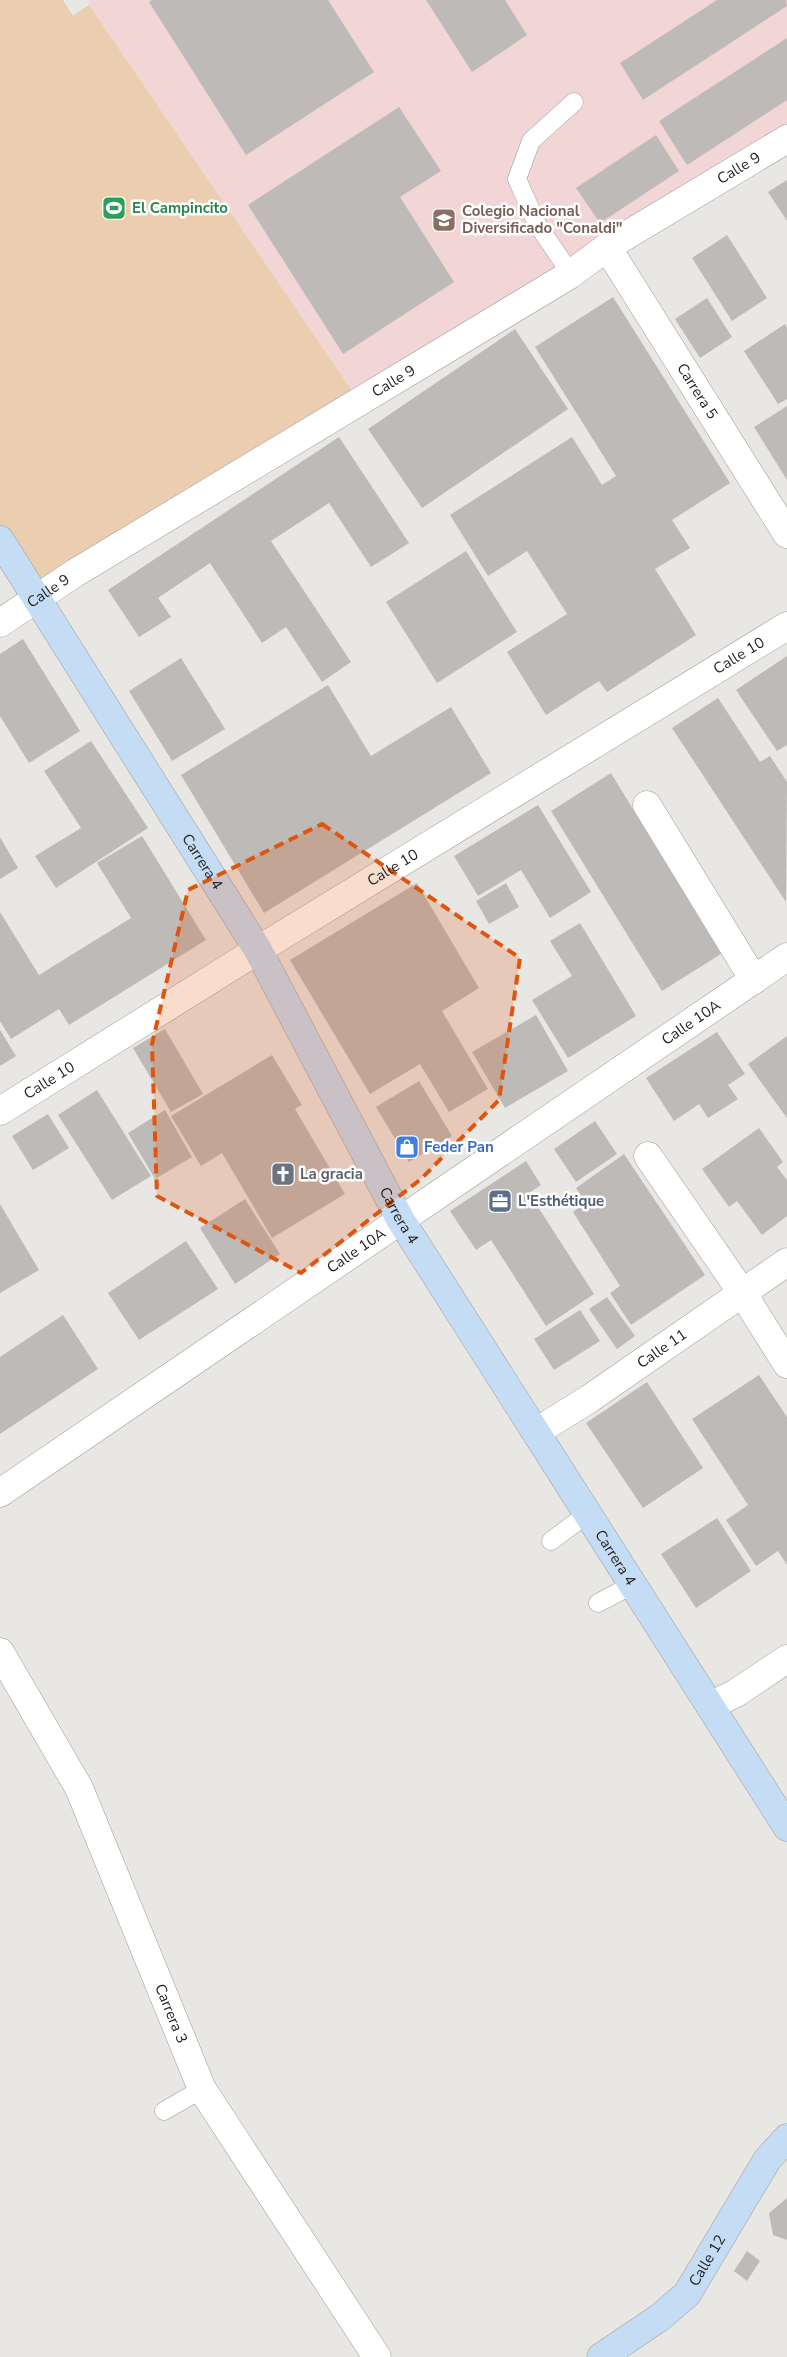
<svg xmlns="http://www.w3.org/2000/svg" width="787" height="2357" font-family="'Nunito Sans',sans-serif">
<rect width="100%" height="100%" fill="#e9e7e4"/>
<path fill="#f1d6d5" d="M90,0h697v139l-428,262 -270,-396z"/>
<path fill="#ebcdb0" d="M0,0h63l10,16 16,-11 270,396 -322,198 -37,-59z"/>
<path fill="#bdbab8" d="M152,0h176l46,72 -128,83 -97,-153z
M426,0h79l22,35 -55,37z
M717,0h69l1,6 -144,94 -23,-37z
M787,38v62l-100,65 -28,-44z
M399,107l42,64 -41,26 54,85 -111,72 -95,-149z
M656,135l23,36 -79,52 -24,-35z
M787,180v41l-19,-29z
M727,235l40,63 -35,23 -40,-63z
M613,297l117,186 -58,37 18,28 -35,21 41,66 -89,57 -8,-11 -53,34 -39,-63 60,-38 -40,-63 -39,25 -38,-61 122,-78 30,48 14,-9 -81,-129z
M707,298l25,39 -32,21 -25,-39z
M785,324l2,4v71l-9,5 -34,-53z
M515,329l53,80 -146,99 -54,-79z
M787,406v74l-33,-53z
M339,437l70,106 -38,24 -42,-64 -58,38 80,121 -29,20 -36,-55 -24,16 -52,-80 -52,35 13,19 -32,20 -31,-47z
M466,551l51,81 -80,51 -51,-81z
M23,639l57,92 -51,32 -29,-47v-62z
M787,656v89l-10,6 -41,-61z
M181,658l44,71 -53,32 -43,-70z
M328,685l43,71 80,-49 40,66 -227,140 -83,-138z
M718,698l42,64 10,-6 17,26 -1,120 -114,-174z
M91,741l57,87 -92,60 -21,-32 46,-28 -37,-57z
M611,773l110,181 -59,37 -111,-180z
M538,805l53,87 -41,26 -29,-48 -43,26 -24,-40z
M142,836l64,104 -137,85 -10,-16 -48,30 -11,-18v-109l39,63 92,-57 -34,-55z
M0,837l18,31 -18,11z
M417,883l62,105 -37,23 46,78 -39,23 -29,-48 -50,30 -80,-134z
M506,883l13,24 -30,17 -13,-23z
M580,923l56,93 -68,42 -36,-58 40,-24 -22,-35z
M536,1015l32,56 -63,37 -33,-56z
M165,1029l38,65 -32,18 -38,-64z
M0,1030l16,26 -16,10z
M717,1032l28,42 -17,11 10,14 -30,19 -9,-14 -25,17 -28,-43z
M787,1036v82l-39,-54z
M272,1055l30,50 -7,4 50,85 -73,44 -50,-85 -21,13 -30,-50z
M419,1081l33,55 -43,26 -33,-55z
M97,1090l54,86 -39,24 -54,-85z
M165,1110l27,47 -37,22 -27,-46z
M48,1114l21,34 -36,22 -21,-34z
M595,1121l22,33 -41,28 -22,-33z
M759,1128l24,34 -6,5 10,13v36l-25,19 -25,-34 -8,6 -27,-38z
M624,1154l81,121 -74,50 -21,-32 10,-7 -47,-74 12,-10 -9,-14z
M526,1161l15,24 -12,8 65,101 -48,32 -55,-86 -15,10 -26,-39z
M245,1199l35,55 -45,30 -35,-56z
M0,1204l39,66 -39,23z
M186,1241l32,48 -79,51 -31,-47z
M607,1297l28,39 -18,13 -28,-40z
M580,1310l20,31 -46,29 -20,-31z
M63,1315l35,54 -98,65v-77z
M759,1375l28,42v148l-9,-14 -22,15 -30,-46 22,-15 -56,-86z
M647,1382l56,86 -60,40 -57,-85z
M717,1518l34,53 -55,37 -35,-54z
M787,2198v42l-14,-5 -4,-22z
M747,2251l13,10 -13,20 -13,-10z"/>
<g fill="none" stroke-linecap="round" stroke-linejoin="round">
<g stroke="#9e9c9a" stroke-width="19">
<path id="lane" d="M571,274l-34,-50 -20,-45 14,-38 43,-39
M551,1541l36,-27
M598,1603l34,-18
M164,2111l38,-22"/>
</g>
<g stroke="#9e9c9a" stroke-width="29">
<g id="street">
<path id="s1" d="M607,247l180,287"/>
<path id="s2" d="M0,623l75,-50 496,-299 36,-27 180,-108"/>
<path d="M647,805l107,175"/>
<path id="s3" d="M0,1111l258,-161 529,-324"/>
<path d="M648,1156l95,138 44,70"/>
<path id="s4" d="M536,1432l53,-33 198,-137"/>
<path id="s5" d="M0,1493l787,-536"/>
<path id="s6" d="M0,1652l79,136 123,301 175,268"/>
<path d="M710,1706l26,-13 51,-34"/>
</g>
</g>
<g stroke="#9e9c9a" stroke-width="29">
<g id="secondary">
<path id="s7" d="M0,540l258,410 142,269 387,608"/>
<path id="s8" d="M601,2357l58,-39 28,-24 80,-134 20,-22"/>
</g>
</g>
<use href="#lane" stroke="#fff" stroke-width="18"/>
<use href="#street" stroke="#fff" stroke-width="28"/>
<use href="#secondary" stroke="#c5ddf4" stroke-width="28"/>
</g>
<path fill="#de560d" fill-opacity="0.2" stroke="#de560d" stroke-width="4" stroke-dasharray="10 6" stroke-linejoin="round" d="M322,824l198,134 -21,142 -78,79 -120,94 -144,-77 -5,-152 36,-154z"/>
<defs>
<g id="stadium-square" transform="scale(1.25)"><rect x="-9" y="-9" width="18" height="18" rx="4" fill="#2e9e5b" stroke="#fff"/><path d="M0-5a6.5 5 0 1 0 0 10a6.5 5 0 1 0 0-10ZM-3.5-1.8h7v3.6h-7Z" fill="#fff"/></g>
<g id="school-square" transform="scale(1.25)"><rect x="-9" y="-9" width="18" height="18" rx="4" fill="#8d6e63" stroke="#fff"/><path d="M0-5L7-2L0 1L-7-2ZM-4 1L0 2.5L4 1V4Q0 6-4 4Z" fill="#fff"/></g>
<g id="shop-square" transform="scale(1.25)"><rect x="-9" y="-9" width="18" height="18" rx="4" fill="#3f7fe0" stroke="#fff"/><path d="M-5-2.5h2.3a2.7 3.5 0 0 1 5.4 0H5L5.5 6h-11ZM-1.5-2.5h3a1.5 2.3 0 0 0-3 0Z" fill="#fff"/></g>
<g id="church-square" transform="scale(1.25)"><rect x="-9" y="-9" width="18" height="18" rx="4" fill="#6b7280" stroke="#fff"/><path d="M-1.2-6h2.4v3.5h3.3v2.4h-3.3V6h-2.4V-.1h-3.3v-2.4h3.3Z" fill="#fff"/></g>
<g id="office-square" transform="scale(1.25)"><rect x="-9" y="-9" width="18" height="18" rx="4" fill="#5c6f8a" stroke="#fff"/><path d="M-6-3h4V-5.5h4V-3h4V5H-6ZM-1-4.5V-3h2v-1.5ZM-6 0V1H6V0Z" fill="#fff"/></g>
</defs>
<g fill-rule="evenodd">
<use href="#stadium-square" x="114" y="208"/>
<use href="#school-square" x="444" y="220"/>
<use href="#shop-square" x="407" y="1147"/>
<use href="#church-square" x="283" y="1174"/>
<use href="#office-square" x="500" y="1201"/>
</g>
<g text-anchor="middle" stroke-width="5" stroke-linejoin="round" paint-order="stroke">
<g font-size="15" fill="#1e1d1c" stroke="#fff">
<text dy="5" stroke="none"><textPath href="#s2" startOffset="868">Calle 9</textPath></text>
<text dy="5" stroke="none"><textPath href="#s2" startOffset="462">Calle 9</textPath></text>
<text dy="5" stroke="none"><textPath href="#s1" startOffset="170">Carrera 5</textPath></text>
<text dy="5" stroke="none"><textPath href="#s2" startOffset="58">Calle 9</textPath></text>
<text dy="5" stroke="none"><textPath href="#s3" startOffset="868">Calle 10</textPath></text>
<text dy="5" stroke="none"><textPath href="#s7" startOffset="380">Carrera 4</textPath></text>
<text dy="5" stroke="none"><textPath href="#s3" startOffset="462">Calle 10</textPath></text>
<text dy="5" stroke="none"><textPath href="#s5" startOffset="836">Calle 10A</textPath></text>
<text dy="5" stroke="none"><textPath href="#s3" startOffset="58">Calle 10</textPath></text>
<text dy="5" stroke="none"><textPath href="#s7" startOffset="785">Carrera 4</textPath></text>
<text dy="5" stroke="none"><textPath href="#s5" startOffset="431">Calle 10A</textPath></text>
<text dy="5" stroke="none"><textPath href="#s4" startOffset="151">Calle 11</textPath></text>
<text dy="5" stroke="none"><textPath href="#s7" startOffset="1190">Carrera 4</textPath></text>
<text dy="5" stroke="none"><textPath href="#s6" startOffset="401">Carrera 3</textPath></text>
<text dy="5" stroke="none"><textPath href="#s8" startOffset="146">Calle 12</textPath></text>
</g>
<g font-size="15" font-weight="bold" fill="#27864d" stroke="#fff" text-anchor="start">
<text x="132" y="213">El Campincito</text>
</g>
<g font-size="15" font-weight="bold" fill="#785e54" stroke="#fff" text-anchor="start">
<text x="462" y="216">Colegio Nacional<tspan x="462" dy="17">Diversificado "Conaldi"</tspan></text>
</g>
<g font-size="15" font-weight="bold" fill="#366cbe" stroke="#fff" text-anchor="start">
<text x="424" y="1152">Feder Pan</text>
</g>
<g font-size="15" font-weight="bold" fill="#5b616d" stroke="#fff" text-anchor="start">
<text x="300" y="1179">La gracia</text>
</g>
<g font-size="15" font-weight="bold" fill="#4e5e75" stroke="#fff" text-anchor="start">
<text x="518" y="1206">L'Esthétique</text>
</g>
</g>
</svg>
